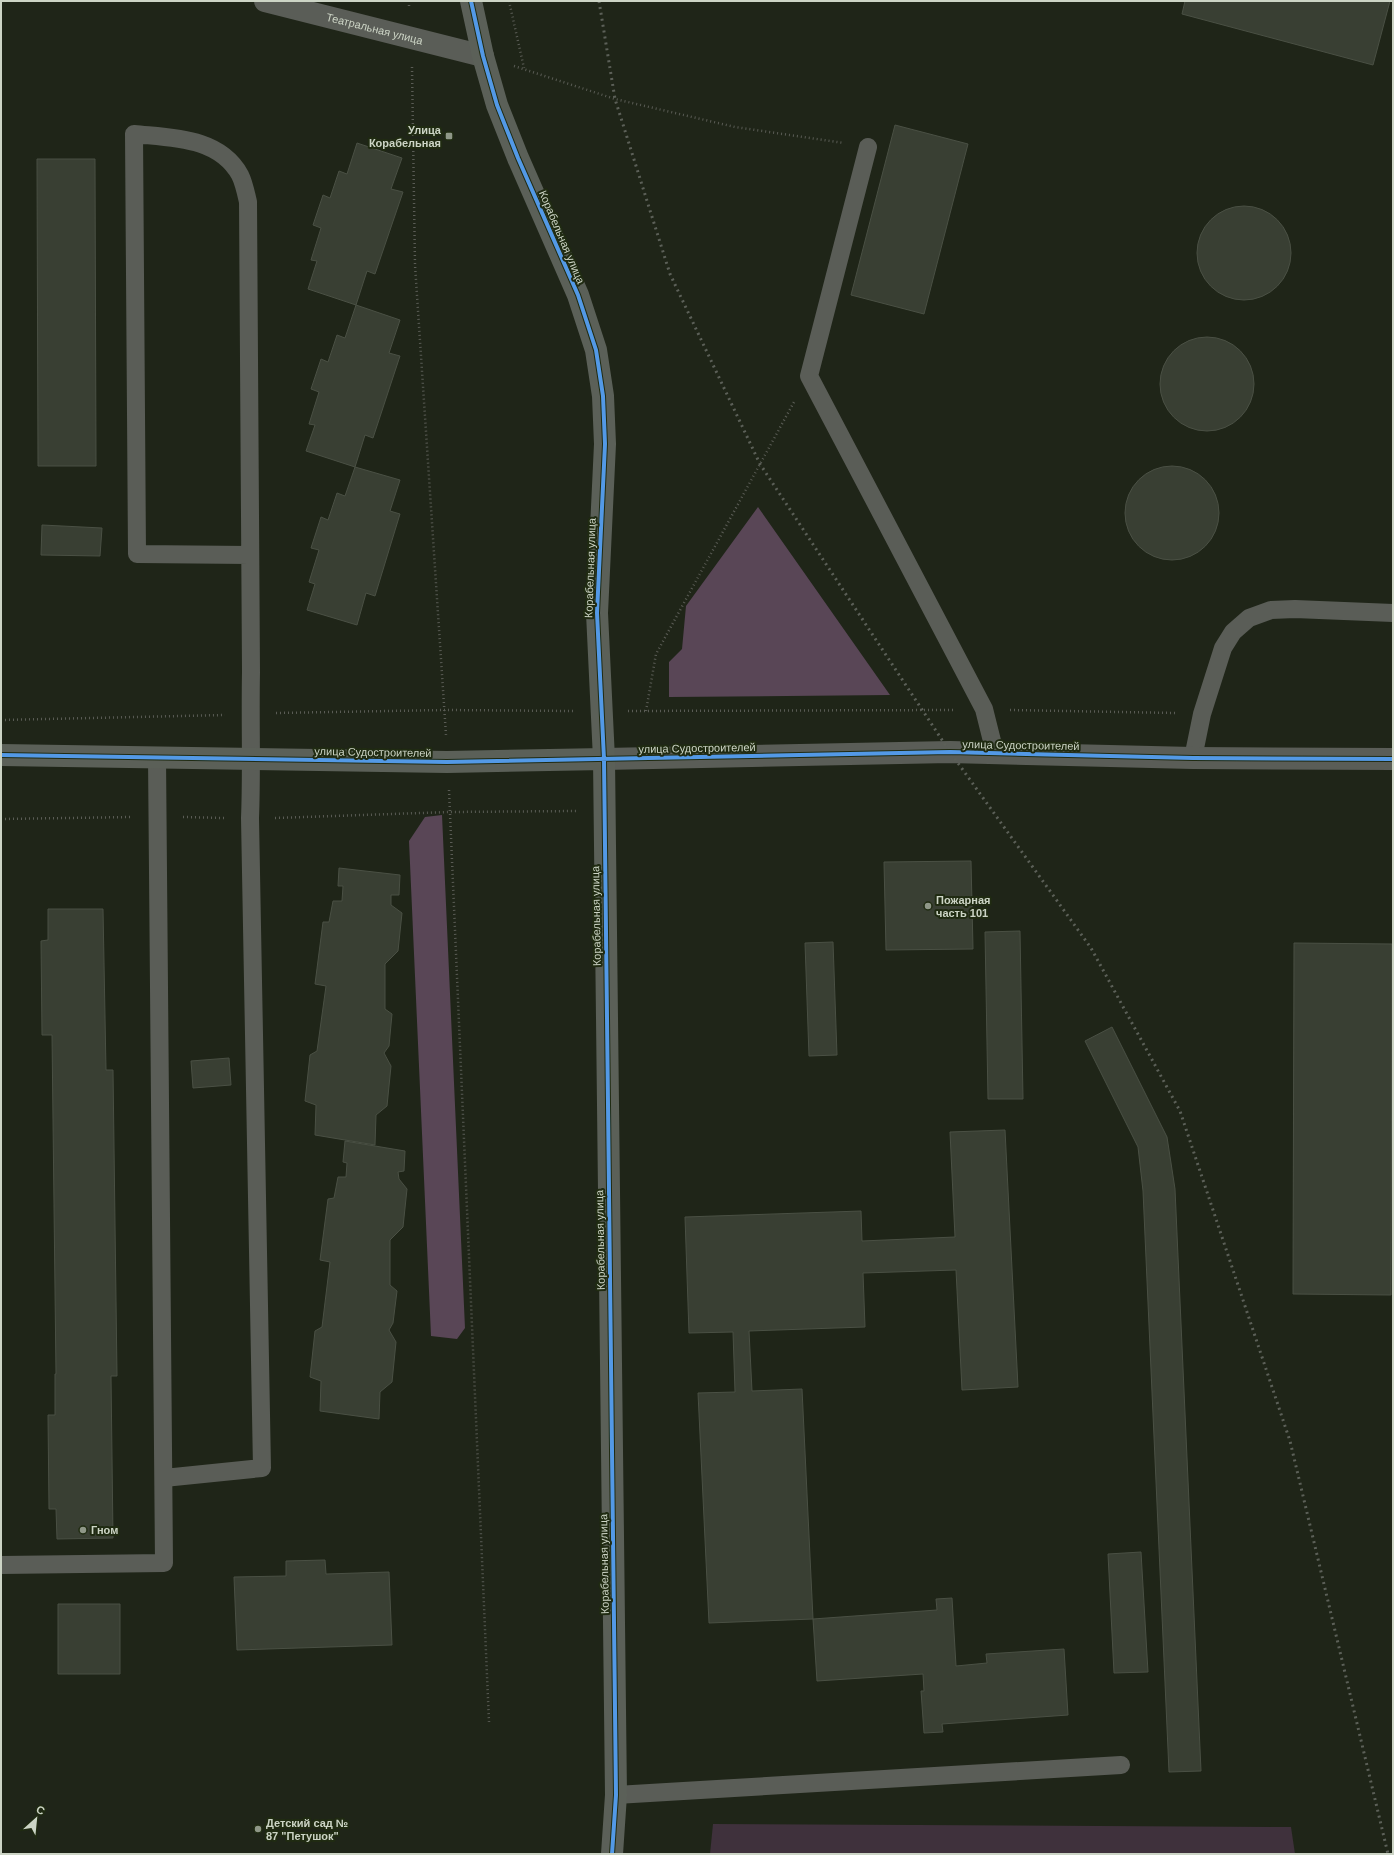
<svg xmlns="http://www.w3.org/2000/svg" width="1394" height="1855" font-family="Arial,sans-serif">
<rect width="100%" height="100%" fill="#1f2518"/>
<path fill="#3f313c" d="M713,1824l578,3 4,27h-585z"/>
<path fill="#594656" d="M758,507l132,188 -221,2v-35l13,-13 4,-43z
M442,815l23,513 -8,11 -26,-3 -22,-495 16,-24z"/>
<path fill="#393f33" stroke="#4a5044" d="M1185,1h205l-17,64 -191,-51z
M895,125l73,19 -44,170 -73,-19z
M357,143l45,15 -11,31 12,3 -28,82 -8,-3 -11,34 -48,-16 9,-28 -6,-1 10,-32 -8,-3 10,-30 7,3 9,-27 8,3z
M37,159h58l1,307h-58z
M1197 253a47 47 0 1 1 94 0a47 47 0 1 1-94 0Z
M356,305l44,15 -11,33 11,3 -27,82 -8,-3 -10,32 -49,-16 9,-26 -6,-1 10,-32 -8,-3 10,-30 7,3 9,-27 8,3z
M1160 384a47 47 0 1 1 94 0a47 47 0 1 1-94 0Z
M1125 513a47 47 0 1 1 94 0a47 47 0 1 1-94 0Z
M355,467l45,13 -10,31 10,3 -25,82 -9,-3 -9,32 -50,-15 8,-26 -6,-2 10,-32 -8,-2 10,-31 7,3 9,-27 8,3z
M42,525l60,3 -2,28 -59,-1z
M971,861l2,88 -87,1 -2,-88z
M339,868l61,7 -1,20h-8v10l11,8 -4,38 -13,13v45l7,5 -3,32 -5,7 7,13 -4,40 -11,9 -1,30 -60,-10 1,-30 -11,-4 5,-46 7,-4 9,-65 -11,-2 8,-62h6l4,-21h9l1,-15h-5z
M48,909h55l3,161h7l4,306h-6l2,162 -56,1 -1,-30h-7l-1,-94h7v-41h1l-4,-339h-10l-1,-94 7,-1z
M1020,931l3,168h-35l-3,-167z
M833,942l4,113 -28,1 -4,-113z
M1294,943l98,1 -1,351 -98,-1z
M1112,1027l55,110 8,52 26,582 -32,1 -26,-581 -5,-44 -53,-106z
M229,1058l2,27 -38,3 -2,-27z
M1005,1130l13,257 -56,3 -6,-120 -93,3 2,54 -116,4 3,60 50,-2 11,230 -104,4 -11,-230 37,-1 -2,-60 -44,1 -4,-116 176,-6 1,30 93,-4 -5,-105z
M345,1141l60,10 -1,20 -6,1 1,7 8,10 -4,38 -13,13v45l7,6 -4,32 -4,7 7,12 -4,40 -12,10 -1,27 -59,-8 1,-30 -11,-4 5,-46 7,-4 8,-65 -10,-2 8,-61 6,-1 4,-21h8l1,-14 -4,-1z
M1141,1552l7,120 -34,1 -6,-119z
M325,1560l1,14 63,-2 3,73 -155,5 -3,-73 52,-1v-15z
M952,1598l4,68 31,-3 -1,-9 78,-5 4,66 -126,9 1,8 -19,1 -3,-42h3l-1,-17 -106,7 -4,-62 124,-9 -1,-11z
M58,1604h62v70h-62z"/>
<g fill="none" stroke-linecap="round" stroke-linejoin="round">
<path stroke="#5a5c55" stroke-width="2.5" stroke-dasharray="1 3" stroke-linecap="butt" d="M409,1v7
M509,1l15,67
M514,66l101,33 120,28 109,16
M412,67l3,198 31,470
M1010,710l165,3
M628,711l327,-1
M646,711l10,-57 138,-252
M276,713l168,-3 129,1
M1,720l224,-5
M449,790l40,932
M183,817l41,1
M275,818l175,-6 126,-1
M1,819l131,-2"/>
<path stroke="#5a5d57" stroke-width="18" d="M868,147l-59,229 175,333 11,44
M1193,758l9,-44 21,-66 10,-16 16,-14 22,-8 24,-1 98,4
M164,1478l98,-10 -12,-650c2,-48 0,-97 1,-146l-3,-470c-2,-9 -4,-19 -8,-27 -21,-38 -68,-37 -106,-41l3,420 113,1
M1,1565l163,-2 -7,-806
M616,1795l505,-30"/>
<g stroke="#5a5d57" stroke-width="22">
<path id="s1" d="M265,1l218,55"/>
<path d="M604,759l346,-7 243,6 200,1"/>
</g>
<path stroke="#5b6058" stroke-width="22" d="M471,1l12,55 14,49 21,53 60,137 18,55 7,46 2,48 -8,169 7,146 12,1036 -4,59
M1,755l446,7 157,-3"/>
<path stroke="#5c6058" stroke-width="3" stroke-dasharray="2 4" stroke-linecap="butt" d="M599,1l16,98 55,175 90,190 190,288 141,196 89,163 110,330 98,413"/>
<g stroke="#202b12" stroke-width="6">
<path id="cycleway" d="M471,1l12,55 14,49 21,53 60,137 18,55 7,46 2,48 -8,169 7,146 12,1036 -4,59
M1,755l446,7 503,-10 243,6 200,1"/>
</g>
<use href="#cycleway" stroke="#5399e6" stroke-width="4"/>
</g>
<g fill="#8f9788" stroke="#202b12" stroke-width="1.5">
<rect x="445" y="132" width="8" height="8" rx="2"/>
<circle cx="928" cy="906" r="4"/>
<circle cx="83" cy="1530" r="4"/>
<circle cx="258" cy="1829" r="4"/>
</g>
<g text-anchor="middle" stroke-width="4" stroke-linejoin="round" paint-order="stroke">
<g font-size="11" fill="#ccd4c5" stroke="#202b12">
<text dy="4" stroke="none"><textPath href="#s1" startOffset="113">Театральная улица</textPath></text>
<text transform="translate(562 237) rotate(67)" y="4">Корабельная улица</text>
<text transform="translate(590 568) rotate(-88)" y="4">Корабельная улица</text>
<text transform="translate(1021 745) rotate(1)" y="4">улица Судостроителей</text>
<text transform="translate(697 748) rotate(-1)" y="4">улица Судостроителей</text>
<text transform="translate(373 752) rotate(1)" y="4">улица Судостроителей</text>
<text transform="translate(596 916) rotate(-91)" y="4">Корабельная улица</text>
<text transform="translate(600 1240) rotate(-91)" y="4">Корабельная улица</text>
<text transform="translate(604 1564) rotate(-91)" y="4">Корабельная улица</text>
</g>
<g font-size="11" font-weight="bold" fill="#ccd4c5" stroke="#202b12" text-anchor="start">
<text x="441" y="134" text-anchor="end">Улица<tspan x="441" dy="13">Корабельная</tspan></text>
<text x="936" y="904">Пожарная<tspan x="936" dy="13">часть 101</tspan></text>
<text x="91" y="1534">Гном</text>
<text x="266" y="1827">Детский сад №<tspan x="266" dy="13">87 "Петушок"</tspan></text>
</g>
</g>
<rect width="1394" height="1855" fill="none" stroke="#ccd4c5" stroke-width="4"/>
<g transform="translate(36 1819) rotate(27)" stroke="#202b12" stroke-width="3" paint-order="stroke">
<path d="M0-3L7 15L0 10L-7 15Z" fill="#ccd4c5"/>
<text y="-6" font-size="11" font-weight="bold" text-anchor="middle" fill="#ccd4c5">С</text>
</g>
</svg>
